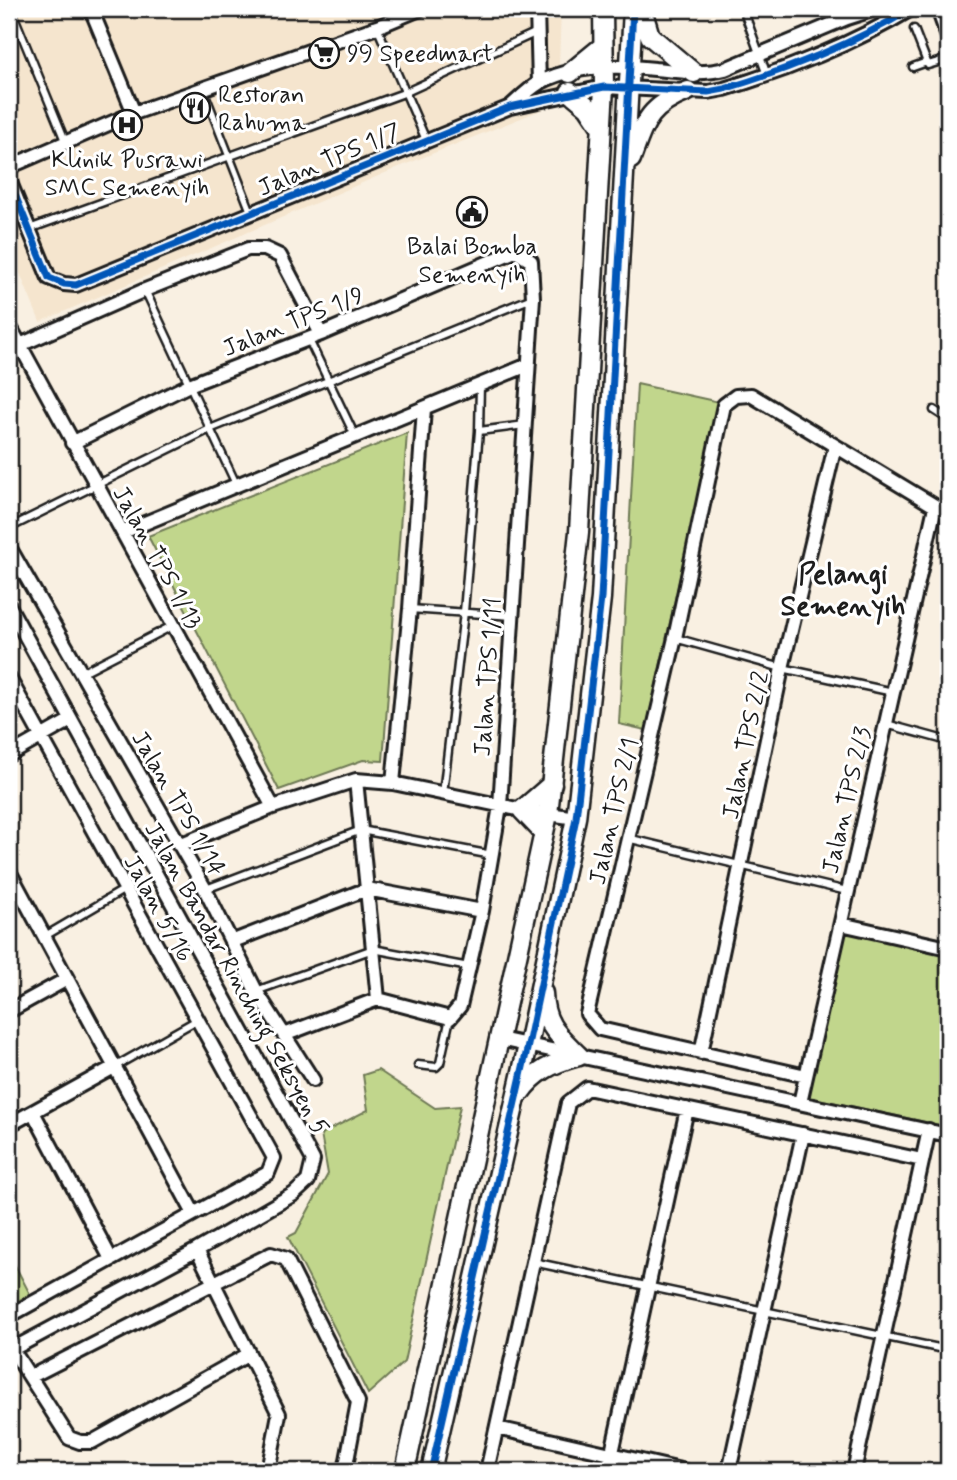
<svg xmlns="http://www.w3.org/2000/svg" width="957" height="1480" font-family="Mynerve,sans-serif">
<rect width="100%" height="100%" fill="#f9f0e2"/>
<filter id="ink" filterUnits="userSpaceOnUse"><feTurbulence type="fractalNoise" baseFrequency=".0143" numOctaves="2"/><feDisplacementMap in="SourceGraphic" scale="14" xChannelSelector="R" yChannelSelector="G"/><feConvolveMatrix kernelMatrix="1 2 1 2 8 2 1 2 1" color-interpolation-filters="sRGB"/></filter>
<g filter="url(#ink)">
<path fill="#f5e5ce" d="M9,9h552l-2,56 7,35 -167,67 -359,155 -31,-75z"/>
<path fill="#c1d68c" stroke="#6e7954" stroke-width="2" d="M637,384l82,18 -73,328 -27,-6z
M407,433l-24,328 -20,-1 -84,30 -131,-254z
M844,929l104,25v173l-139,-30z
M378,1070l57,38 25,-2 -56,256 -36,32 -80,-157 8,-4 32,-59 -7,-40 47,-24 -5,-35z
M9,1254l21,40 -21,12z"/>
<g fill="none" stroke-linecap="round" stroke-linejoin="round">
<g stroke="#1c1c1c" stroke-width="11">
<path id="lane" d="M11,9l55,134
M743,9l24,66
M377,27l49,113
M914,29l14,36 20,-6
M913,67l14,-5
M203,89l48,123
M29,229l375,-136 133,-61
M145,290l91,194
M308,338l47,98
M9,351l11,-6
M934,410l14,9
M479,431l1,-46
M9,528l201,-99 322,-131
M410,609l103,7
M675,638l107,30 111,24
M81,673l91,-47
M886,724l62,17
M443,794l21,-182 15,-181 46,-6
M627,838l220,53
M206,889l155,-59 131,25
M45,936l80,-47
M256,991l117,-42 96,18
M418,1065l18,2 4,-4 10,-45
M114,1067l83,-47
M533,1262l415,88"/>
</g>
<g stroke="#1c1c1c" stroke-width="18">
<path id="street" d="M91,9l43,104
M537,9l2,74
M938,9l10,28
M510,107c9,-8 19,-18 29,-24 33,-18 80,-18 116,-14 24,2 46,6 70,0l122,-51 28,-9
M9,167l125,-54 243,-86 43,-18
M9,180l40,98 15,6 12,1 434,-178 94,-20 104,5 16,-3c61,-18 133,-47 187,-80
M9,325l264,482
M20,345l125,-55 103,-41h17l15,7 41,78
M72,443l117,-58 132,-51 194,-83 16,10 2,37 -33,508 -18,105 -22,95 -10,12 -72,-19 -94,36
M123,532l405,-167
M9,547l196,342 51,102 57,89
M9,606l304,554 -5,21 -14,13 -97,56 -188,101
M9,678l265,480 -6,15 -259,143
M9,755l62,-35
M356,780l22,219
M393,783l17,-174 14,-201
M179,845l94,-38 83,-27 37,3 129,27 54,8
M9,871l184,341
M841,924l107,24
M231,942l136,-53 115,22
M9,1011l58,-32
M500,1039l448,96
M701,1053l81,-385 53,-222
M806,1076l-206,-47 -13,-15 88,-376 49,-233 12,-9 15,-1 197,119
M800,1103l135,-596
M33,1112l78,147
M9,1125l105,-58
M197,1250l82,164 -11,57
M12,1349l18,28
M249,1354l-157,88h-12l-11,-4 -39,-61 241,-123 15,5 72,143 -13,69
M497,1428l188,43
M487,1471l81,-368 19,-15 335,72
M608,1471l79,-362
M729,1471l74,-337
M854,1471l75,-341"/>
</g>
<g stroke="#1c1c1c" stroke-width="23">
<path id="secondary" d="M642,9l8,27 44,37
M570,73l33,-27
M570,92l18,15 12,18
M631,159c14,-38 17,-52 57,-68
M544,833l-22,-23 30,-26
M543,993c1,32 15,42 36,63
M519,1094c16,-23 34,-31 60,-38
M405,1471l143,-657 31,-282 25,-445 -1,-78
M431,1471l97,-426 48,-227 25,-220 32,-589"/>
</g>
<use href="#lane" stroke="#fff" stroke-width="6"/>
<use href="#street" stroke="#fff" stroke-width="12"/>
<use href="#secondary" stroke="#fff" stroke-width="18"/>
<g stroke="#fff" stroke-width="11">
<path id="cycleway" d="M9,180l40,98 15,6 12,1 434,-178 94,-20 104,5 16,-3c61,-18 133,-47 187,-80
M431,1471l97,-426 48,-227 25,-220 32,-589"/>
</g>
<use href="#cycleway" stroke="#0057b8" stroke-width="7"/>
</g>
</g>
<defs>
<g id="supermarket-ring" transform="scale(1.575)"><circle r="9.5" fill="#fff" stroke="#1c1c1c" stroke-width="1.5"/><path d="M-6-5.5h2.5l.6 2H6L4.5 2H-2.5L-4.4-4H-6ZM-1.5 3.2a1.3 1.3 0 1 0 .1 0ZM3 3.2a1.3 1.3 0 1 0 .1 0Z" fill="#1c1c1c"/></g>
<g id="restaurant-ring" transform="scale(1.575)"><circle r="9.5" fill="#fff" stroke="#1c1c1c" stroke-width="1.5"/><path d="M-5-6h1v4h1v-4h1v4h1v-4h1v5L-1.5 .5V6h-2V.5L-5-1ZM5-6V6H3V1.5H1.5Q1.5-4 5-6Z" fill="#1c1c1c"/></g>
<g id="hospital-ring" transform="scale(1.575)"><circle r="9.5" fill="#fff" stroke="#1c1c1c" stroke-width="1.5"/><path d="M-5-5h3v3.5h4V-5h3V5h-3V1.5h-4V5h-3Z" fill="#1c1c1c"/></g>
<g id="civic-ring" transform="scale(1.575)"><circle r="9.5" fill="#fff" stroke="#1c1c1c" stroke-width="1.5"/><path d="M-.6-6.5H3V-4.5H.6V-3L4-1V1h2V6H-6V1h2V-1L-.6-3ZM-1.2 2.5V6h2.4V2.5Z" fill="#1c1c1c"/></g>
</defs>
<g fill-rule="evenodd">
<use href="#supermarket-ring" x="324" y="53"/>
<use href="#restaurant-ring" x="195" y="108"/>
<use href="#hospital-ring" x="127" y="125"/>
<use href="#civic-ring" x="472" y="212"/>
</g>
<g text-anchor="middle" stroke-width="6" stroke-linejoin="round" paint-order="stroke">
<g font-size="24" fill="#1c1c1c" stroke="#fff" text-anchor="start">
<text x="347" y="61">99 Speedmart</text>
<text x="218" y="102">Restoran<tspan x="218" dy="28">Rahuma</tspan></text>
<text x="127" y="167" text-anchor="middle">Klinik Pusrawi<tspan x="127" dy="28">SMC Semenyih</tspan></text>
<text x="472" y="254" text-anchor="middle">Balai Bomba<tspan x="472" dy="28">Semenyih</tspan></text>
</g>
<g font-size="24" fill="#1c1c1c" stroke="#fff">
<text transform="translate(329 159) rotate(-23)" y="8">Jalan TPS 1/7</text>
<text transform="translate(293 321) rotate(-22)" y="8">Jalan TPS 1/9</text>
<text transform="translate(158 557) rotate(61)" y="8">Jalan TPS 1/13</text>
<text transform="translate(487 677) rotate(-86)" y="8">Jalan TPS 1/11</text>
<text transform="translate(745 745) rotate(-78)" y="8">Jalan TPS 2/2</text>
<text transform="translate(846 800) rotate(-77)" y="8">Jalan TPS 2/3</text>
<text transform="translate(179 803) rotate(60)" y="8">Jalan TPS 1/14</text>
<text transform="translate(613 811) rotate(-77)" y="8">Jalan TPS 2/1</text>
<text transform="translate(159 908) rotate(61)" y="8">Jalan 5/16</text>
<text transform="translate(237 978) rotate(61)" y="8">Jalan Bandar Rinching Seksyen 5</text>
</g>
<g font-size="28" font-weight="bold" fill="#1c1c1c" stroke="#fff">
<text x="843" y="583">Pelangi<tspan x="843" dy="32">Semenyih</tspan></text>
</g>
</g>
<rect width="957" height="1480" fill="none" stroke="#fff" stroke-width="35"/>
<rect x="18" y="18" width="922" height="1445" fill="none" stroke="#1c1c1c" stroke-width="2.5" filter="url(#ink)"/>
</svg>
